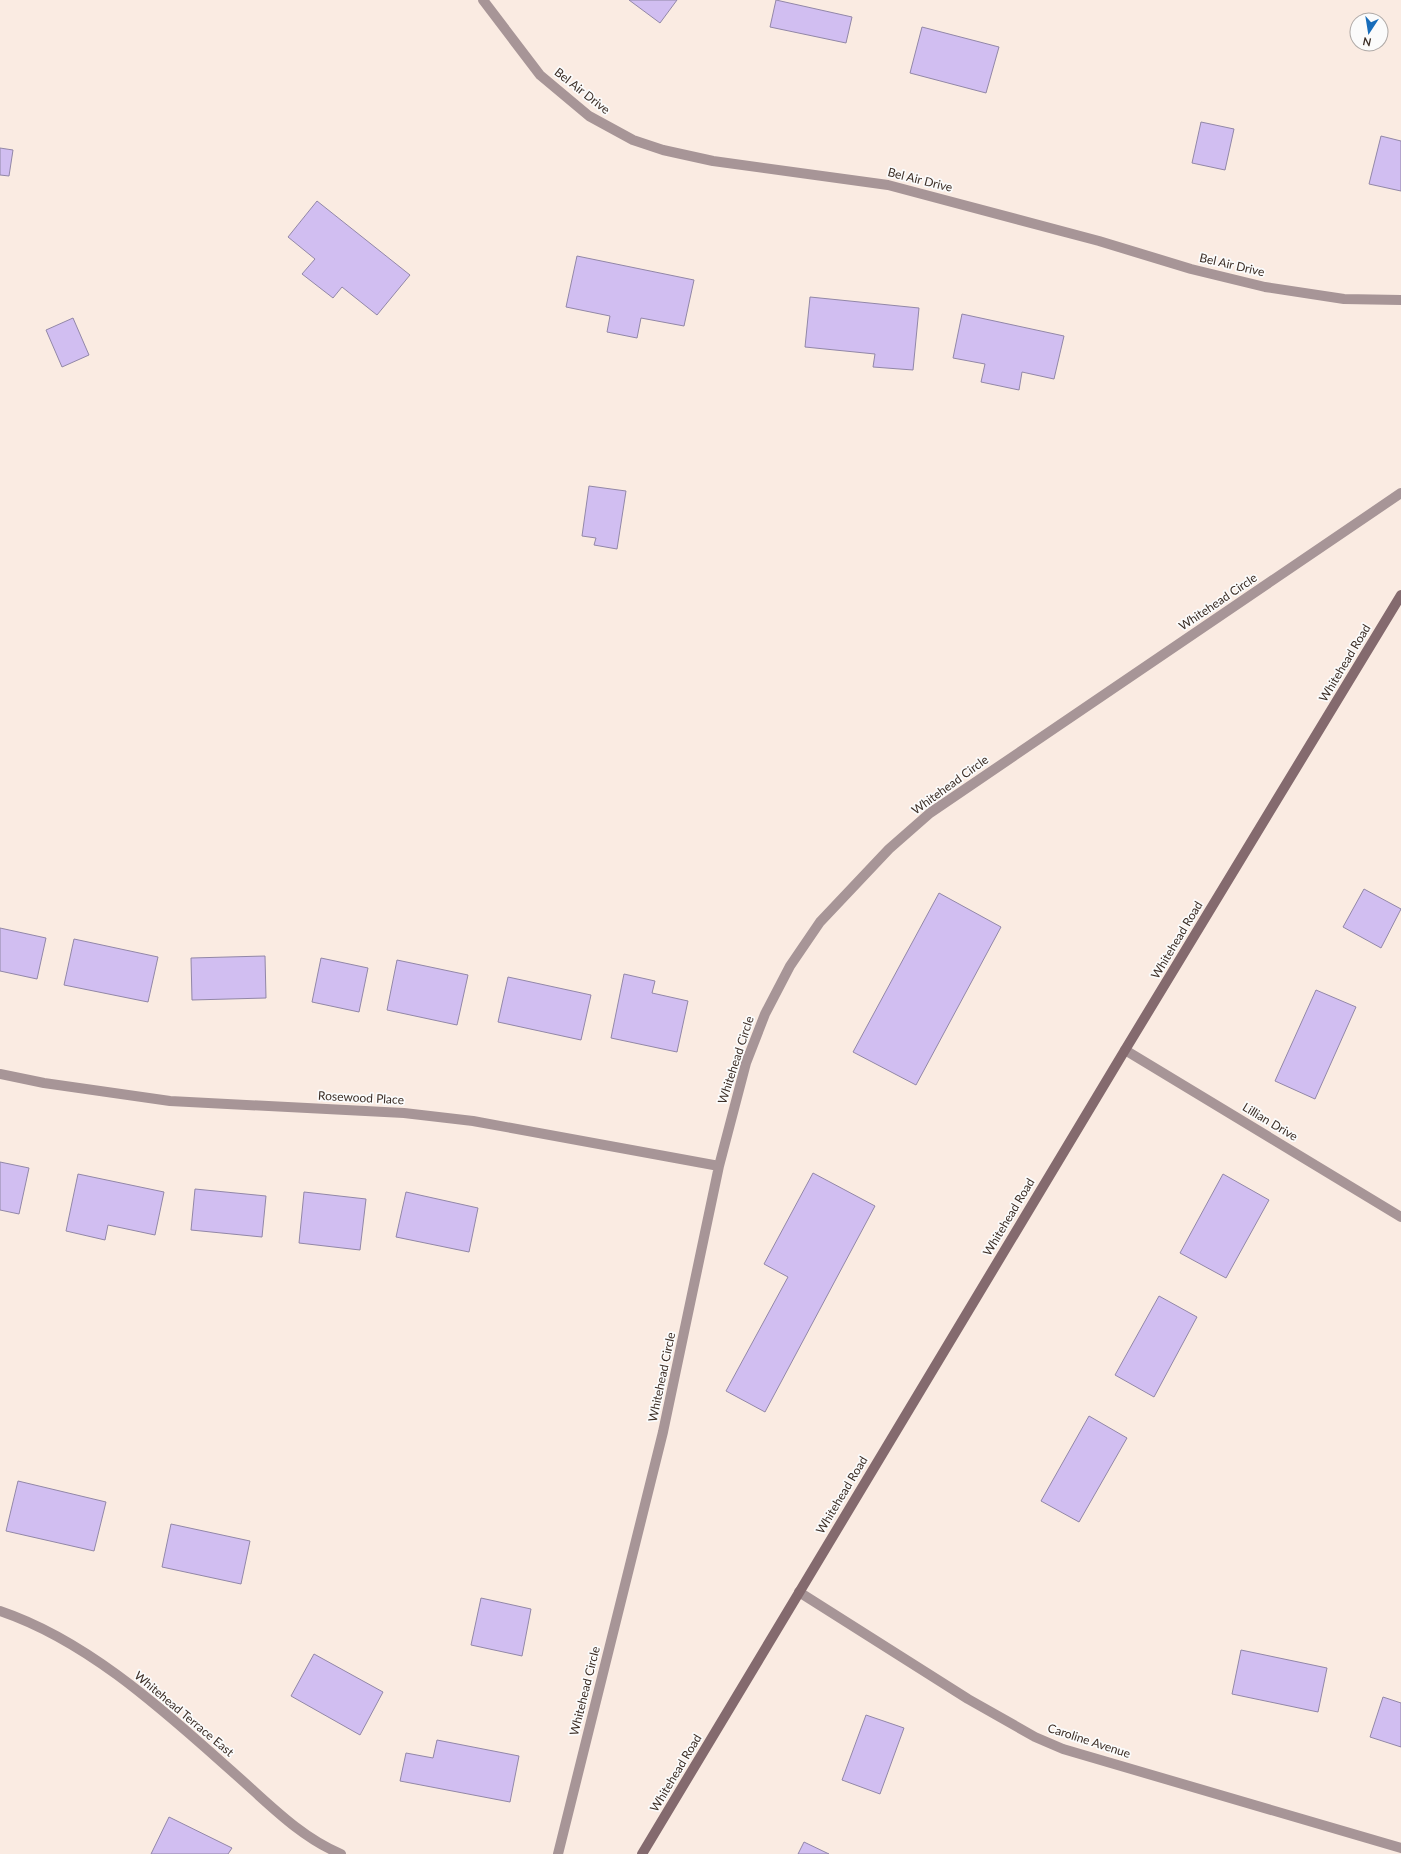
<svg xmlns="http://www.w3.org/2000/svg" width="1401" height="1854" font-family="Lato,sans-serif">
<rect width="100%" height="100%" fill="#faebe2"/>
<path fill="#d1bef1" stroke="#9287a7" d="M629,0h48l-17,23z
M776,0l76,17 -6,26 -76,-16z
M922,27l77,20 -13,46 -76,-20z
M1201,122l33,7 -9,41 -33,-7z
M1381,136l20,5v50l-32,-7z
M0,148l13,2 -4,26 -9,-1z
M317,201l93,74 -33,40 -35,-28 -9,11 -31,-24 13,-15 -27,-22z
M577,256l117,24 -10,46 -43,-8 -4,20 -30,-6 3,-16 -44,-9z
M810,297l109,11 -6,62 -40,-3 2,-13 -70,-7z
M962,314l102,22 -10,43 -32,-7 -3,18 -38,-8 4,-18 -32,-6z
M73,318l16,37 -27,12 -16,-37z
M589,486l37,5 -9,58 -23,-4 2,-7 -14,-2z
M1364,889l37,20 -20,39 -38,-21z
M939,893l62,34 -85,158 -63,-33z
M0,928l46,10 -9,41 -37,-8z
M74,939l84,18 -10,45 -84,-17z
M265,956l1,42 -74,2 -1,-42z
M321,958l47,10 -9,44 -47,-10z
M397,960l71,15 -11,50 -70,-15z
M624,974l31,7 -3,12 36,8 -11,51 -66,-14z
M508,977l83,18 -10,45 -83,-18z
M1316,990l40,17 -41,92 -40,-18z
M0,1162l29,6 -10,46 -19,-4z
M813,1173l62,33 -110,206 -39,-21 62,-114 -24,-13z
M78,1174l86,18 -9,43 -47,-10 -3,15 -39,-9z
M1223,1174l46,26 -43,78 -46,-25z
M195,1189l71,7 -4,41 -71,-7z
M304,1192l62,7 -6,51 -61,-7z
M406,1192l72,16 -9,44 -73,-15z
M1159,1296l38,21 -43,80 -39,-22z
M1089,1416l38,22 -48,84 -38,-21z
M18,1481l88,21 -12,49 -88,-20z
M171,1524l79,17 -9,43 -79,-17z
M481,1598l50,11 -9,47 -51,-11z
M1241,1650l86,18 -9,44 -86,-18z
M314,1654l69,38 -23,43 -69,-39z
M1383,1697l18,6v44l-31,-10z
M866,1715l38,13 -24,66 -38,-14z
M437,1740l82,16 -9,46 -110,-21 6,-28 27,5z
M169,1817l63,31 -4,6h-77z
M804,1842l25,12h-31z"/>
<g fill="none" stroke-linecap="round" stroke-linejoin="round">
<path stroke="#a79597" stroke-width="10" d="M483,0l57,75 49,41 44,24 30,10 50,11 175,24 211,56 92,28 74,18 79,12 57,1
M1125,1050l276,167
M0,1074l44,9 126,18 234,12 69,8 246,45
M799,1592l169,107 67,38 28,12 338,99
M0,1611c89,30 165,101 235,163 33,29 65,63 106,80
M558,1854l105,-422 56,-266 27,-103 19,-49 25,-48 30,-44 69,-73 41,-36 471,-320"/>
<path stroke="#846a6e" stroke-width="10" d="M642,1854l483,-804 276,-455"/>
</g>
<g text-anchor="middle" stroke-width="3.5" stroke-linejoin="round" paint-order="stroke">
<g font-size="12" fill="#3c2e26" stroke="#fbfbfb">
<text transform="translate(582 91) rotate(38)" y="4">Bel Air Drive</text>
<text transform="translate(920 180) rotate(14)" y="4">Bel Air Drive</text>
<text transform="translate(1232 265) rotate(13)" y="4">Bel Air Drive</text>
<text transform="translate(1218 602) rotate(-34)" y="4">Whitehead Circle</text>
<text transform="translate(1345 663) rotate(-59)" y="4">Whitehead Road</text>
<text transform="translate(950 785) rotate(-36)" y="4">Whitehead Circle</text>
<text transform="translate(1177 940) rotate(-59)" y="4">Whitehead Road</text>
<text transform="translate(736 1060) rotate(-72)" y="4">Whitehead Circle</text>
<text transform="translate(361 1098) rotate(3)" y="4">Rosewood Place</text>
<text transform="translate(1270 1122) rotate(31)" y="4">Lillian Drive</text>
<text transform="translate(1009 1217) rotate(-59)" y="4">Whitehead Road</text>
<text transform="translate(662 1377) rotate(-78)" y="4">Whitehead Circle</text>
<text transform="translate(842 1495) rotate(-59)" y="4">Whitehead Road</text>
<text transform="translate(585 1691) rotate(-76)" y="4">Whitehead Circle</text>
<text transform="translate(184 1714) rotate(40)" y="4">Whitehead Terrace East</text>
<text transform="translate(1089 1741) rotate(18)" y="4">Caroline Avenue</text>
<text transform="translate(676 1773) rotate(-59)" y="4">Whitehead Road</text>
</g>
</g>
<g transform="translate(1369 32) rotate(192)"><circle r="19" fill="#fbfbfb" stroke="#afa9a6"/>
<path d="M0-3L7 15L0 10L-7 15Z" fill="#176cba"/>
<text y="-6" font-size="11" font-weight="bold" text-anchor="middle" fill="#3c2e26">N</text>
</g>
</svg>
